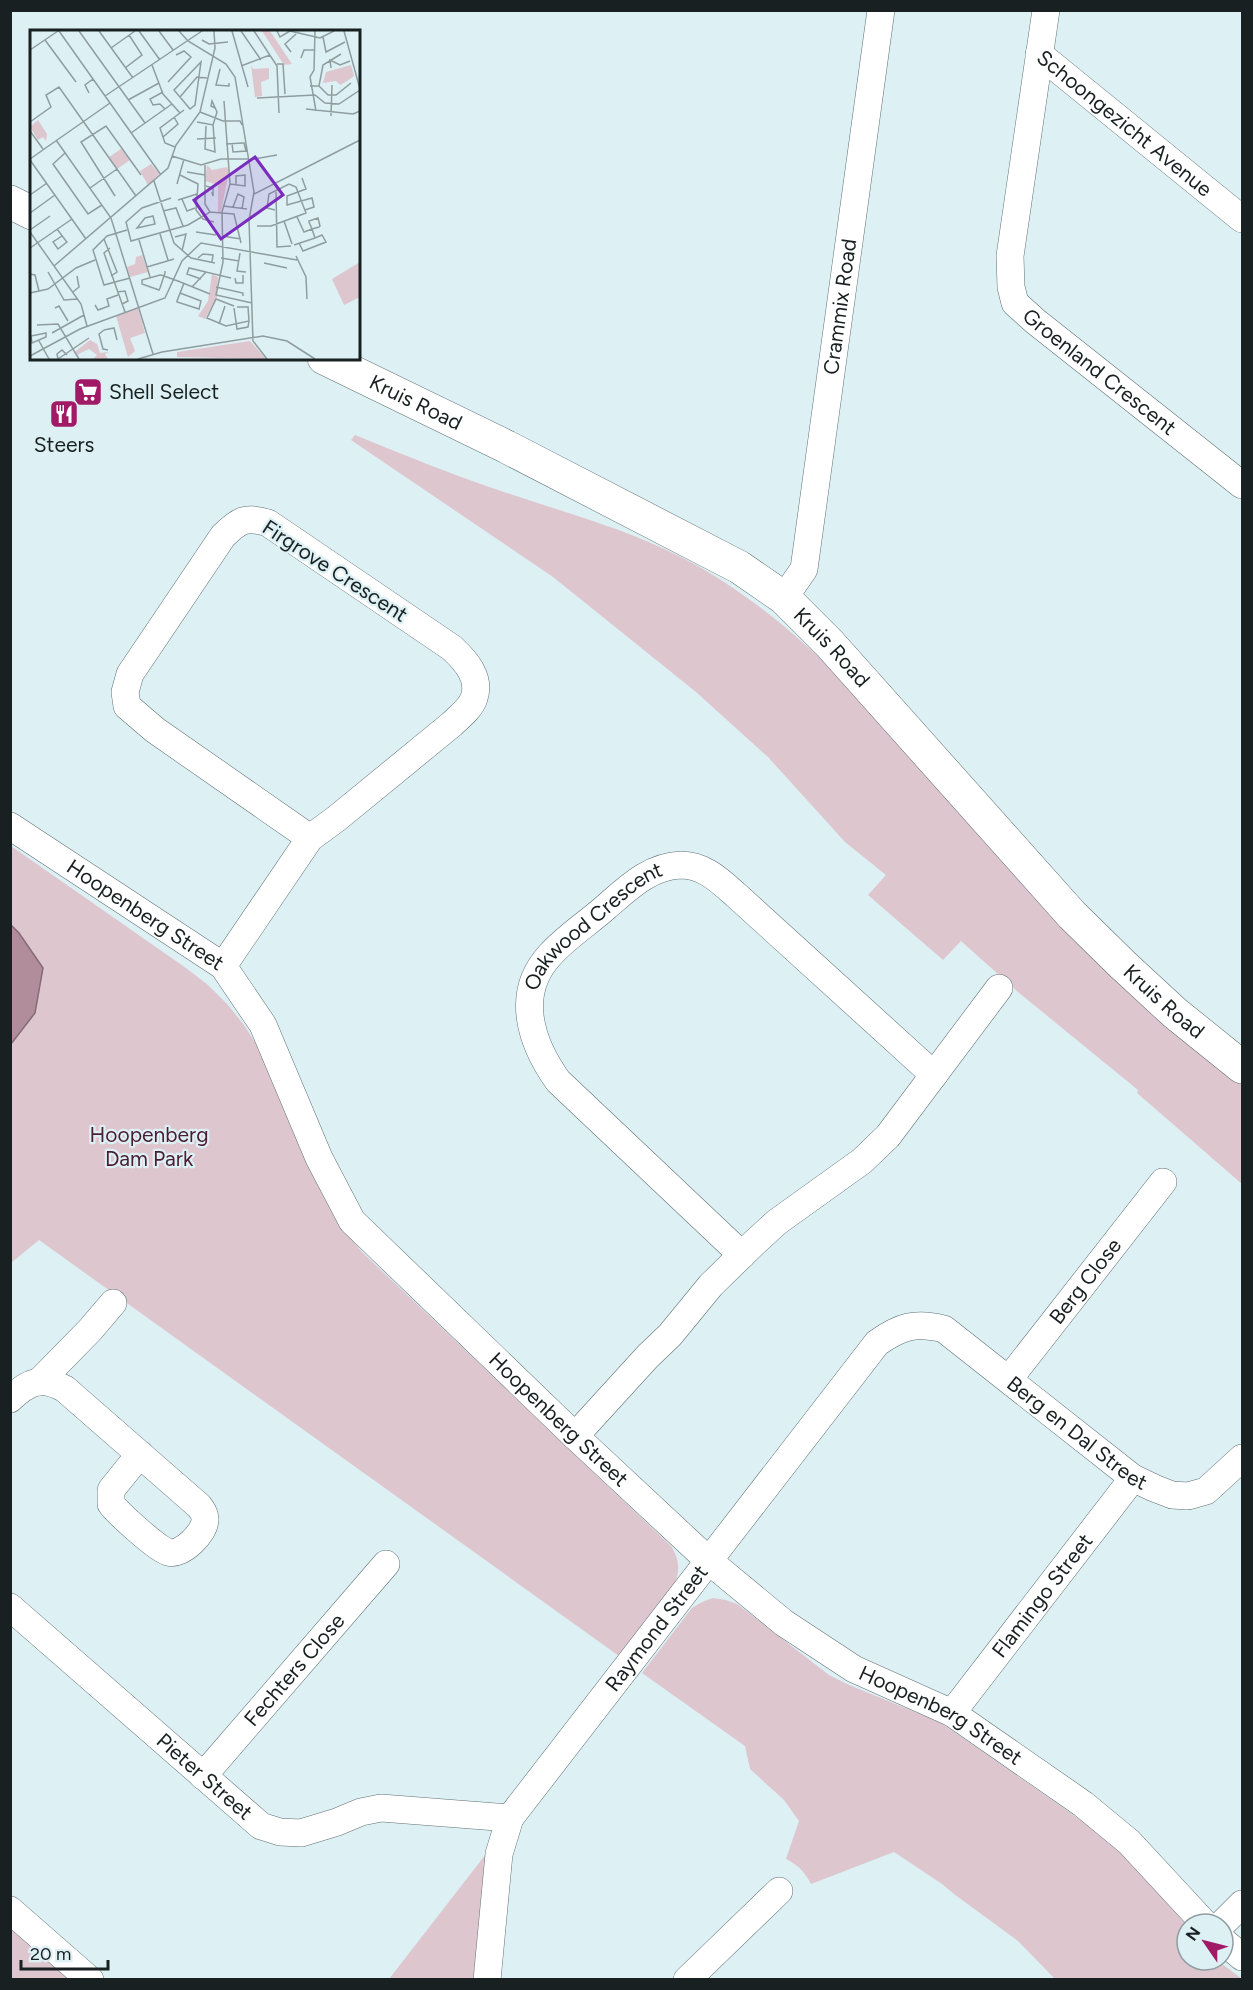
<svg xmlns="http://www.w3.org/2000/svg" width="1253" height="1990" font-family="Figtree,sans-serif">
<rect width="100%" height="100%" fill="#ddf0f4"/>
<path fill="#dec6cf" d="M355,435c49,20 98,40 149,57 59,20 120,36 175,64 55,28 103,66 147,108l387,399 29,22v99l-105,-91 1,-3 -120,-98 -57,-51 -18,19 -75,-65 18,-20 -41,-33 -77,-85 -72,-65 -143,-115 -202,-137z
M11,846l175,122 22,17 20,20 16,20 14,22 58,135c13,25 27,48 46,70l309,294c9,14 9,25 3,40l-55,70 -580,-416 -28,23z
M713,1598l13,2 11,4 92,71 20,10 91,37 168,117 33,30 46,57v34h30l25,19h-187l-37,-38 -64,-47 -12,-10 -48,-32 -83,32c-6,-12 -13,-19 -25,-25l13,-38 -15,-21 -34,-31 -5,-23 -103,-73 50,-65 10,-6z
M486,1854l-12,125h-85z
M11,1925l62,54h-62z"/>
<path fill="#b18d9c" stroke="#836c77" stroke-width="1.5" d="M11,925l8,8 24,35 -8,45 -24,31z"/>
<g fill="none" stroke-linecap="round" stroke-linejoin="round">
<g stroke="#607175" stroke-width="28">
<g id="street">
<path id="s1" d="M1046,10l-36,246 1,31 4,16 20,18 207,164"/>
<path id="s2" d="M1039,54l203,165"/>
<path id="s3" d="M784,598l20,-29 77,-559"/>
<path id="s4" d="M10,826l213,140 40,59 56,133 33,63 223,215 134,125 75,62 70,46 98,44 131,91 46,38 76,82"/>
<path d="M223,966l87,-128 26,-19 116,-95c7,-7 19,-16 22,-26 7,-20 -8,-37 -22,-50l-184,-125c-22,-7 -29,-3 -45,13l-93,138 -5,18 2,14 28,24 155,108"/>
<path id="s5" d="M742,1255l-184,-174c-27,-38 -44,-87 -8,-126 16,-18 38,-32 56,-48 22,-19 44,-41 75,-42 23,0 39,16 55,30l198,180"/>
<path id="s6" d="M1009,1379l154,-197"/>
<path d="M39,1382l51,-52 23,-27"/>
<path d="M10,1399c19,-18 32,-23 55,-10l134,117c3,4 6,8 6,13 1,13 -24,38 -37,33 -12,-4 -49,-38 -57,-48v-14l29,-36"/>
<path d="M575,1436l73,-80 22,-21 41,-50 42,-41 24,-22 85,-61 26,-25 111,-148"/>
<path id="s7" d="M10,1607l251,219 19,6 21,1 36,-11 24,-10 20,-4 129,10"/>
<path id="s8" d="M952,1713l181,-235"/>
<path id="s9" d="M203,1776l183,-212"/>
<path d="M10,1910l80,70"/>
<path d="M1222,1924l20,-20"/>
<path d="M1223,1941l19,16"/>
<path id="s10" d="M487,1980l12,-126 11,-36 367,-475c24,-17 38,-21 67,-14l189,149 21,10 18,7 16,1 18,-5 36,-33"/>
<path d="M687,1980l92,-89"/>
</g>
</g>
<g stroke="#607175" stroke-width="34">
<g id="secondary">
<path d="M10,202l22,11"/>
<path id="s11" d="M324,358l183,89 232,120 45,31 46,46 242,271 51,50 52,48 67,54"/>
</g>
</g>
<use href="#street" stroke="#fff" stroke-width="27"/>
<use href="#secondary" stroke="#fff" stroke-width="33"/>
</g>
<defs>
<g id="supermarket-square" transform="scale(1.5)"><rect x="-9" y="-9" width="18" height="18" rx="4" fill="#a11a66" stroke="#ddf0f4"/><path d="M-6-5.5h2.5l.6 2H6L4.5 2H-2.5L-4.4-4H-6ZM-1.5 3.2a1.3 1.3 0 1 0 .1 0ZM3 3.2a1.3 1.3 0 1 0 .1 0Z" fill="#fff"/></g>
<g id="restaurant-square" transform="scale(1.5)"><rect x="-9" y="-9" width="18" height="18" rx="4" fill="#a11a66" stroke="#ddf0f4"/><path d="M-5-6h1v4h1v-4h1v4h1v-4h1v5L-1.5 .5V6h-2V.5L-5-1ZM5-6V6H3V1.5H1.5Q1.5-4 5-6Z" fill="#fff"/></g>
</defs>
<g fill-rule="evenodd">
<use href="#supermarket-square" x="88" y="392"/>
<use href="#restaurant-square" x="64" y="414"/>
</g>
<g text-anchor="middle" stroke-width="4.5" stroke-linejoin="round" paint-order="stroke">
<g font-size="21" fill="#192021" stroke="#ddf0f4">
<text dy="7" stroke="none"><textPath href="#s2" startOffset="110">Schoongezicht Avenue</textPath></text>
<text dy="7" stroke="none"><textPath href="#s3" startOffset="300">Crammix Road</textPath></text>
<text dy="7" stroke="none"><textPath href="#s1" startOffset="405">Groenland Crescent</textPath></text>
<text dy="7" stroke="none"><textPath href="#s11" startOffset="102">Kruis Road</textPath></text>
<text transform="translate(335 571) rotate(33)" y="7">Firgrove Crescent</text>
<text dy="7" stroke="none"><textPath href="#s11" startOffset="588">Kruis Road</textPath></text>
<text dy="7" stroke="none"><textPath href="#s4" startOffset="162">Hoopenberg Street</textPath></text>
<text dy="7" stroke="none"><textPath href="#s5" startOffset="442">Oakwood Crescent</textPath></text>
<text dy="7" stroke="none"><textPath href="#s11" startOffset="1074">Kruis Road</textPath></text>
<text dy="7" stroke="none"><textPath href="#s6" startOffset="124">Berg Close</textPath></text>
<text dy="7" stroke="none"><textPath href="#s4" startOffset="828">Hoopenberg Street</textPath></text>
<text dy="7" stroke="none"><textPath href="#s10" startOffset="1005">Berg en Dal Street</textPath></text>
<text dy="7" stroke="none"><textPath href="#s8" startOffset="148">Flamingo Street</textPath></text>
<text dy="7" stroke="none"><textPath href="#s10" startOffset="404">Raymond Street</textPath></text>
<text dy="7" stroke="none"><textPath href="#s9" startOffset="140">Fechters Close</textPath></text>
<text dy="7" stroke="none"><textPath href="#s4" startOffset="1314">Hoopenberg Street</textPath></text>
<text dy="7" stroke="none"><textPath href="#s7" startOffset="258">Pieter Street</textPath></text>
</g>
<g font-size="21" fill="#192021" stroke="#ddf0f4" text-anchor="start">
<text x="109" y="399">Shell Select</text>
<text x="64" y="452" text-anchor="middle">Steers</text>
</g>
<g font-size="21" fill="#4b1c33" stroke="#ddf0f4">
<text x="149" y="1142">Hoopenberg<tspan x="149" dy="24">Dam Park</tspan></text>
</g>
</g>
<g transform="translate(30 30)">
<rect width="330" height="330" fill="#ddf0f4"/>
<path d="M232,1h8l22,33 -8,1zM221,35l2,4 16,-1v11l-8,3 1,14 -7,1zM321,35l3,11 -7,5 -7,4 -4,-4 -13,2 3,-11zM8,90l9,14 -1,7 -3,-4 -5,3 -8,-13zM91,119l9,11 -13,9 -8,-12zM121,134l8,10 -11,11 -8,-14zM177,135l5,5 15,-3 2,4 -8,41h-3v-27l-13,-4zM112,225l6,17 -18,5 -3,-10 8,-3 1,-7zM330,232v35l-16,8 -12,-26zM182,244l6,3 -1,20 -12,22 -7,-3 10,-15zM108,278l7,25 -15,5 5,13 -7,6 -12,-41zM60,310l7,4 3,9 9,-1 -4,2 3,5h-15l4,-4 -8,-6 -12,6 -1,-4zM220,311l16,18 -89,-2v-5z" fill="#dec6cf"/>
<path fill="none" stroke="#8f9da0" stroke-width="1.5" d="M29,1l102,144M49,1l66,92M69,1l34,47M109,1l21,29M129,1l14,19M149,1l9,10 38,23 9,13 19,115 -5,28 4,121 14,18M202,1l16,56M211,1l20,29M224,1l23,35 2,47M247,1l3,6 10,-6M260,1l30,7 14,-7M285,1l-1,39 -4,7 6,34M314,1l16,58M293,7l3,15 19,-10M15,10l31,42M172,10l7,4 19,-2M81,18l24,-17M0,20l28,-19M261,22l-6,-8 11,-10M271,28l3,-8h10M171,32l-6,43 -5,4 -16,-19zM247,34h6l2,30M122,35l11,29 17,19M211,36l29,-11M95,38l17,-13 -13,-20M301,38l-1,-8 10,5 10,-4M190,39l-4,16 13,1v-3M138,52l23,-25 -7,-6 -8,4M280,56h9l4,-21 18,-11M289,56l9,9h8l15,-12M133,62l-13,7 3,6 7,-1 5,5M59,63l-4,-8 8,-6M75,66l97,-65M150,67l17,-20 10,1M227,68l58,-3 10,8 14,1 21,-14M98,70l31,-17M194,71l6,83 -8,28 1,50 -7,33 36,8M276,79l47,5 7,-3M170,82l23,9h17l2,4M301,86l1,-31M0,92l21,-15 -5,-12 13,-8 77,109M167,92l16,3 4,-13 -5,-11 -1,5 4,2M176,96l-1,23 10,3 -2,-28M0,101l13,18M101,103l41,-29M133,107l15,-13 -4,-7M167,109l19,-1M26,110l55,78 42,136M196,114l17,-1h1l2,8 -13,1 -1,-9M145,117l-10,-4 -5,-15 24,-18M35,123l-12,11 35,50 14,-9M142,126l29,9 20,-6h28M0,129l80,-56M0,130l56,79M219,130l28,-5M175,135v39l5,8M157,142l18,3M150,145l18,9 -2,26 7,9 11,3M272,148l4,11 -19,7v9l25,-7 2,9 -9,3M124,151l20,62 17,15 24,5M147,154l7,-25M200,154l15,2v-11l-9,1v8M176,156l7,2v8l-1,-4M60,158l27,-19M246,160l1,57 14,-1M224,164l106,-54M0,165l17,-12M85,166l-34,-54 25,-16 35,49M141,168l-29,10 -16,14 5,19 57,-16 22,-13 24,2 7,29M152,169l5,12 8,-3M148,170l19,-6M193,176l24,3M203,177l5,-13 6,3 -2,12M133,181l13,-3 7,18M0,183l25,-18M123,186l2,8 -18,4 8,-10zM267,187l7,15 8,-3 7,-2 1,-1 -2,-8 -9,3v1l3,7 3,9M254,191l8,23M227,196h14l35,-13 -10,-26 -7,-3 -20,10 -2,14 8,2M27,199l9,12 1,1 -9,7 -5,-7 9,-6M0,200l20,-14M97,200l-20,6 -14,14 11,35 26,-7M0,202l51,72 6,22M166,202l20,3M130,204l8,26M192,206l19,3M145,207l11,-3 -4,17M74,209l13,33 -6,4M109,210l11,37M264,215l21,-7 7,-3 4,7 -23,9 -4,-8M0,218l42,-29M80,218l-6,5 21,59M210,223l-3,18 9,1M233,224l34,6M266,226l10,21 1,22M168,228l5,-4 10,1 -1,7M191,228l18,3M234,233l23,5M24,236l114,-98 8,-23 24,-33 15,-64 -1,-17M117,237l27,-8M135,241v2l-5,15 -1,2 -17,-6v-4l18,-5h1l3,1 11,4 3,1 32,13M18,242l16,28 14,-1M0,244l5,1 4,16M205,248l1,5h7v-8M171,249l-14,-5 2,-6 17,4M162,257l14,-15 25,6M186,257l27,6v3M43,262l6,-5 -2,-11M87,262l8,-1 3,10 -6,3M0,263l18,-4 28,-21 19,-8M150,263l21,8 -2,8 -22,-7v-1l7,-18M65,275l3,5 11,-4 -2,-7 11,-4M204,276l-18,-7 -9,19 19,8 23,-5 -1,-14h-11M25,278l4,-2 9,15M204,278l3,21 11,-2 1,-6M189,294l6,-18M7,295l21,-1 21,35M74,300l-5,4 4,15 5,1M74,300l10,-2 3,12M16,303v4l-14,6 -1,-7zM22,303l32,-18M9,311l10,18M0,326l50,-27 85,-31 17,-37 19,-18 62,11M28,329l31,-21M28,329l-1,-5 5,-4 5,5M108,329l24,-7 101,-16 24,5 28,18"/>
<path fill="#7b2cbf" fill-opacity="0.15" stroke="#7b2cbf" stroke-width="3" d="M225,127l28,38 -62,44 -27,-39z"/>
<rect width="330" height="330" fill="none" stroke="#192021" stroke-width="3"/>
</g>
<rect width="1253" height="1990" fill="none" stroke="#192021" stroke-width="24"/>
<g transform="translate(1205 1942) rotate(305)"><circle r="28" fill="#ddf0f4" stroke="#8f9da0" stroke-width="1.5"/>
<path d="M0-4.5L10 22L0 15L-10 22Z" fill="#a11a66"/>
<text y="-9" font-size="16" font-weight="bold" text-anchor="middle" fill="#192021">N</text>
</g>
<path d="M21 1960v9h87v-9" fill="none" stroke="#192021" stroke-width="3"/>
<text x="30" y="1960" font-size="18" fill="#192021" stroke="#ddf0f4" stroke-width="4.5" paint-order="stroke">20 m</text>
</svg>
